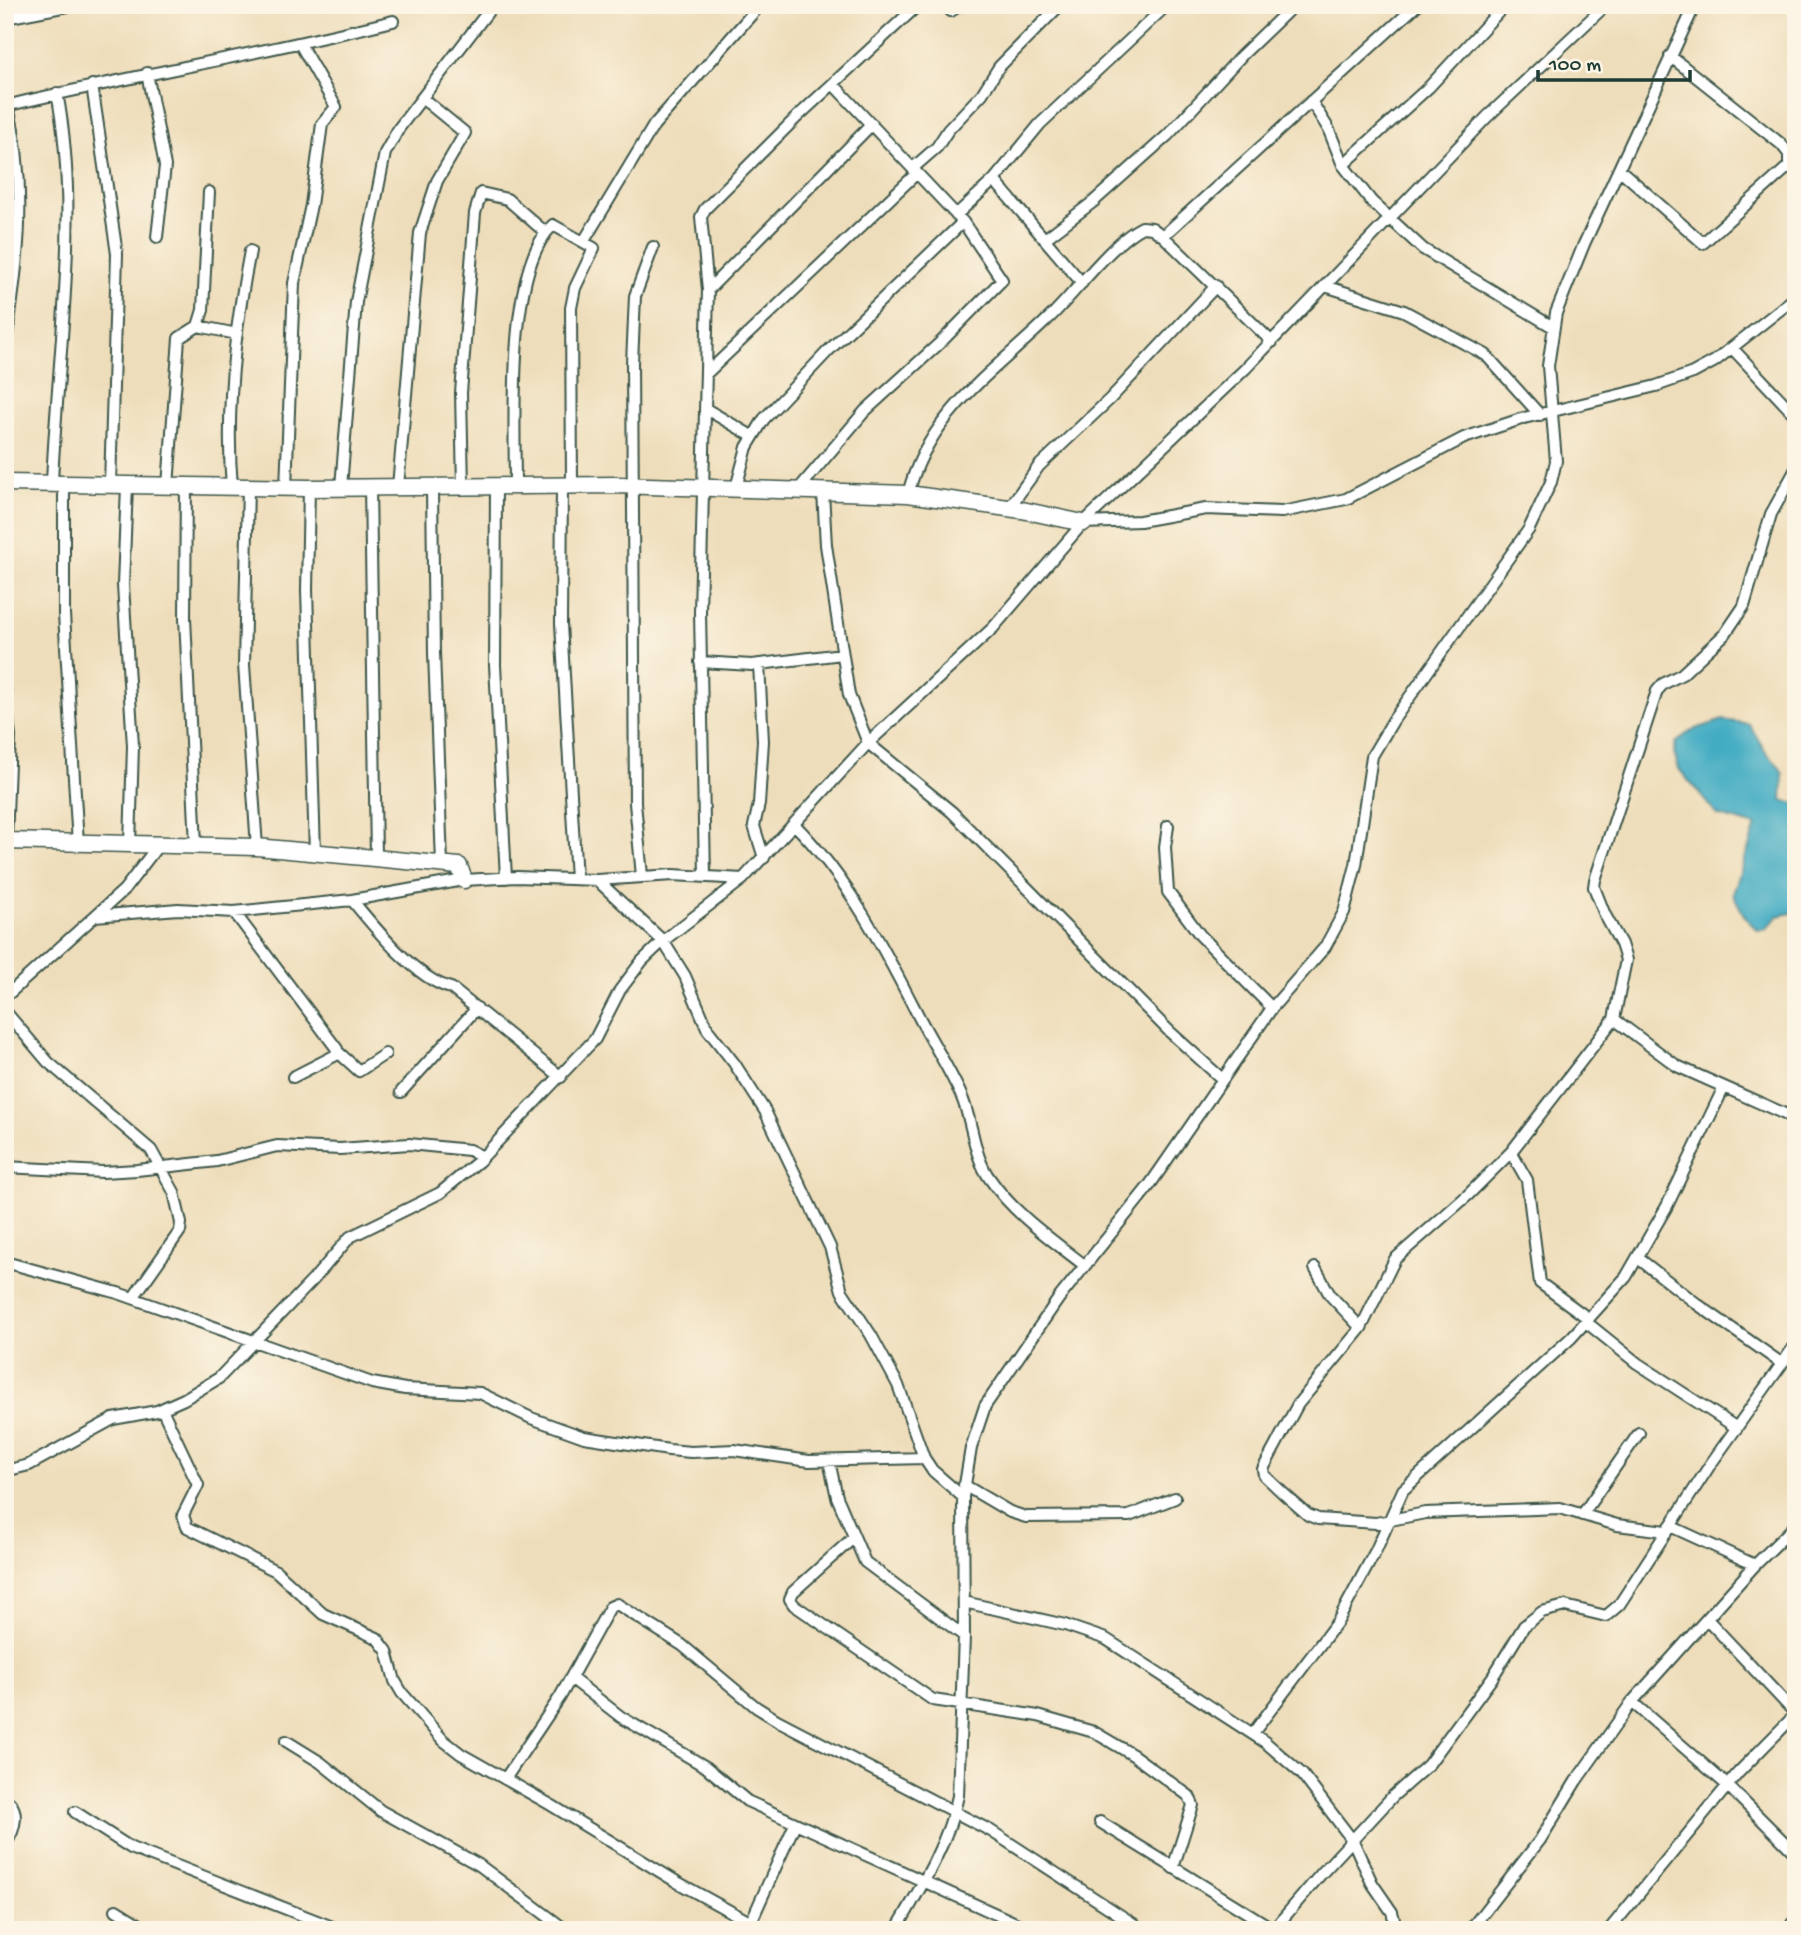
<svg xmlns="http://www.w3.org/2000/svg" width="1801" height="1935" font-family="'Gochi Hand',sans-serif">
<rect width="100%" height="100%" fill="#fcf5e5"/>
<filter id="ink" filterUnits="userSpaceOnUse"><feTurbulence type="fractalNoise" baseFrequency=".0143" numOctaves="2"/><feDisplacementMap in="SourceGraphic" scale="14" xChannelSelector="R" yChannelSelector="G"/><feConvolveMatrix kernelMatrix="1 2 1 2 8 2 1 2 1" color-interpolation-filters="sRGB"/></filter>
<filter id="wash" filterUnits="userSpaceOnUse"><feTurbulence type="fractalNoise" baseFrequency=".00686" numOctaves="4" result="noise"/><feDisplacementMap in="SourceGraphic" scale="28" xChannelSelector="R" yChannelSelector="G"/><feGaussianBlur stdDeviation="1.57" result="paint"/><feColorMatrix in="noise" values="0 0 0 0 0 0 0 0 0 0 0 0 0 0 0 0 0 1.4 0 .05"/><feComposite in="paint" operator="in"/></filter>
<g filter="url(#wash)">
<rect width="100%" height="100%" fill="#eeddba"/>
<path fill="#43acc3" stroke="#31747c" stroke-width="2" d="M1723,720l26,4 18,30 12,12 4,8 -1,26 14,4v108l-18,4 -12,13 -9,1 -12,-13 -12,-23 23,-68 -39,-11 -38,-46 -5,-17 2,-9 14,-12z"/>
</g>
<g filter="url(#ink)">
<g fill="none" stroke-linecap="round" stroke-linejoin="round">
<g stroke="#3e5548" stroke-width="14">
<path id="street" d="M945,5l6,6 9,-6
M5,18l68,-13
M147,73l18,93 -8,71
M92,85l25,169 -7,231
M1311,101l17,27 15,37 29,37 51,47 130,78
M5,106c129,-31 260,-53 388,-85
M1343,165l86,-78 76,-82
M913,168l24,-21 11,-17 34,-36 17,-27 61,-62
M1619,169l84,74 86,-77v-12l-8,-10 -111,-88
M994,180l88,103
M956,215l38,-35 46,-56 127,-119
M1163,236l254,-231
M1046,238l47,-36 75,-67 74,-80 52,-50
M584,241l70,-116 106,-120
M1325,286l79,25 82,44 54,60
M708,290l164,-166
M198,326l5,-16 6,-118
M5,348c13,-81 23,-161 3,-242
M1732,348l64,68
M706,374l211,-201
M706,409l46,27
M52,483c5,-125 29,-268 5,-390
M64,483v131l14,230
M562,485l-1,139 15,255
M127,486l-4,99 10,161 -3,99
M168,486l11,-148 19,-12 39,8
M186,486l-1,132 11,227
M496,486l-1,179 11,213
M515,486c0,-63 -9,-218 38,-261l41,23 -19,40 -4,20 1,177
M232,487c-7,-78 3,-159 18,-236
M248,487l-4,178 13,182
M341,487l15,-185 29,-149 14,-25 94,-123
M370,487l6,369
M398,487l22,-254 17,-52 28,-48 -43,-35
M432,487l2,166 8,210
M286,488l8,-205 17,-78 11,-81 14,-17 -36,-63
M309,488l-2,102 8,263
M463,488l-2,-95 14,-180 6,-20 26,6 39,34
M736,488l11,-41 17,-28 64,-68 135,-129
M798,490l67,-79 77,-70 60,-61 -39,-58 -130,-138
M823,492l3,53 23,150 19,48 84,69 218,220 51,46
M908,494c21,-82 85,-121 142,-177 26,-25 62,-75 92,-90l10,1 11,8 109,106
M1009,508l30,-42 71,-67 106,-113
M1083,523l57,-2 66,-12 76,3 64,-13 118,-61 60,-20 132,-32 37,-13 22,-12 81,-64
M700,662l52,3 90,-11
M759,664l4,77 -4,63 -5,22 10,32
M5,687l5,50 -4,104
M794,824c55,55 91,127 126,195 14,26 29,50 41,76 12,27 12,61 29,84 24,35 61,60 94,86
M1168,826l-3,21 3,45 32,43 72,73
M642,876l-7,-73 -3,-440 3,-67 18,-49
M705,876l-5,-264 8,-322 -7,-73 4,-8 92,-92 121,-112
M597,880l76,-5 70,4
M352,900c22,27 65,80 99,88l110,89
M234,912l103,137 -1,6 -43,22
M95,916l29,-26 36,-47
M5,997l90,-81 83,-7 56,3 118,-12 112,-20 53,-3 80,3 66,61 22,35 23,54 26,33 31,48 65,136 12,44 29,44 27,50 26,73 8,12 31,27
M5,1011l43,51 103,88 23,42 7,31 -1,8 -47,67
M1614,1019l63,47 119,53
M338,1052l21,19 26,-17
M401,1092l76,-84
M1511,1152l16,28 13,103 49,36
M5,1167l98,5 34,-2 80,-9 60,-15 63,3 69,-5 60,6 14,7
M1638,1258l59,46 84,59
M5,1262l113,31 254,90 33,6 75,4 51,25 53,19 85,13 22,2 43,-2 75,11 115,-3
M1315,1268l15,27 31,33
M1586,1322l51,41 100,65
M162,1409l36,76 -15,30 4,12 89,44 47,43 54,24 10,13 8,30 7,12 41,47 18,14 90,51 126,77 87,48
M829,1461l8,36 28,65 99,74
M5,1471l24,-6 84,-46 44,-8 27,-12 35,-21 94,-98 37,-43 90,-44 39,-32 116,-122 25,-49 22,-29 21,-20 80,-62 125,-136 125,-115 90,-105 162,-154 242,-252 119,-112
M964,1485l46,27 16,5 103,-1 46,-18
M1582,1515l57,-82
M1670,1526l85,39
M1666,1531l-49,-6 -57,-17 -135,5 -49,10 -58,-4 -10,-4 -24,-21 -20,-19 -1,-6 35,-65 63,-76 34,-69 73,-64 43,-43 103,-133 12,-59 -5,-16 -16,-29 -11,-28 1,-7 62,-189 6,-7 19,-10 43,-40 19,-28 27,-92 25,-45
M853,1538l-60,54 -3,7 4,6 139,95 105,16 56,16 39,23 56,41 4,9 -20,63
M964,1602l101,23 41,14 159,103 37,32 51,67 19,42 20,29 5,18
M1707,1619l89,95
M571,1678l50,39 85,50 41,34 284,129
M1632,1702l96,84 68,68
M1253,1733l85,-112 38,-71 27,-60 168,-152 55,-61 41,-71 57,-119
M286,1741l34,21 61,49 98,54 87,65
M505,1779l55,-82 50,-90 7,-3 65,41 74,62 21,13 214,111 152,99
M5,1799c16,10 10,32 0,45
M75,1812l56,36 209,82
M1100,1822l175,108
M116,1910l32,20
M751,1922l44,-98
M1274,1929l47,-55 72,-78 35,-31 64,-87 32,-52 18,-14 23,-6 41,10 13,-11 91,-140 86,-121
M896,1930c24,-41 52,-87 62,-134l6,-160 -1,-139 8,-49 14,-42 74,-108 90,-112 123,-178 53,-61 19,-35 12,-47 16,-109 22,-37 135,-190 22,-47 5,-21 -8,-95 8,-53 28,-69 111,-239
M1470,1930l70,-90 36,-59 56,-79 123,-137 41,-40
M1609,1930l129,-157 58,-59
M1787,1930l9,-11"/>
</g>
<g stroke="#3e5548" stroke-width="19">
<path id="secondary" d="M5,483l304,5 306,-3 293,9 114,16 61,13
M5,841l252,6 202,19 5,14"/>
</g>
<use href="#street" stroke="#fff" stroke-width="10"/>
<use href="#secondary" stroke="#fff" stroke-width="16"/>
</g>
</g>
<rect width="1801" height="1935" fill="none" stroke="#fcf5e5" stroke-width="28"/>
<path d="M1538 70v10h152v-10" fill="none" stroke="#1f3d34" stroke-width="3.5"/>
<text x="1549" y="70" font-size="21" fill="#1f3d34" stroke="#fcf5e5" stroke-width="5" paint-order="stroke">100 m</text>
</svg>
